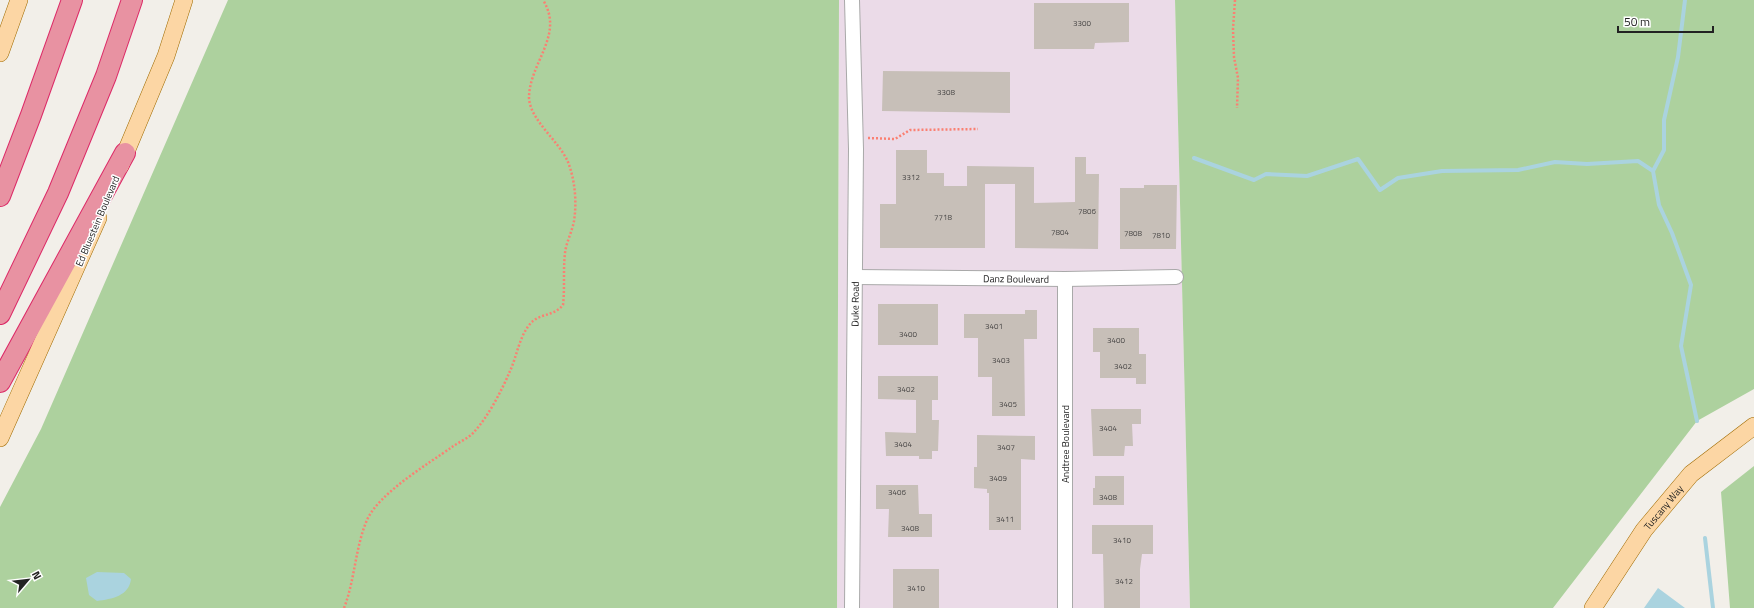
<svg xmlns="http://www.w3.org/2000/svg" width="1754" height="608" font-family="'Titillium Web',sans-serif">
<rect width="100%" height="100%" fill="#f2efe9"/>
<path fill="#ebdbe8" d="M839,0h336l15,608h-353z"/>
<path fill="#add19e" d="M228,0h611l-2,608h-837v-101l41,-78z
M1175,0h579v389l-57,32 -144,187h-363z
M1754,466v142h-24l-9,-116z"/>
<path fill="#aad3df" d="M97,572l27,1 7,6c-2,17 -19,20 -34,22l-8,-6 -3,-17z
M1658,588l27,20h-41z"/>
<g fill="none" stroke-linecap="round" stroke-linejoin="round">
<path stroke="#aad3df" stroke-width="4" d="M1194,158l60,22 12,-6 41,2 51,-17 22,31 18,-12 44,-7 76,-1 37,-8 32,2 51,-3 15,10 6,34 13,28 19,52 -10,61 16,75
M1653,171l11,-21v-30l14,-63 7,-57
M1705,538l8,70"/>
</g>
<path fill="#c7bfb8" d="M1034,3h95v39l-34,1 -1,6h-60z
M883,71l127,1v41l-128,-2z
M896,150h31v23h17v13h23v-20l67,1v36l41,-1v-45h11v17h13l-1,75 -83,-1v-64h-30v64h-105v-44h16z
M1144,185h33l-1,64h-56v-61h24z
M878,304h60v41h-60z
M1025,310h12v29h-13l1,77h-33v-39h-14v-39h-14v-24h61z
M1093,328h46v26h7v30h-10v-6h-36v-26h-7z
M878,376h60v24h-6v20h7l-1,31h-6v8h-13v-3h-33l-1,-24 31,1v-33l-38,-1z
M1091,409h50v15h-9l1,22h-8l-1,10h-31z
M977,435l58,1v24l-14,-1v71h-32v-37h-2v-4l-13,-1v-21h3z
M1095,476h29v29h-31v-17h2z
M876,485h42l1,29h13v23h-44l1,-28h-13z
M1092,525h61v29h-11l-2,15v39h-36l-1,-54h-11z
M893,569h46v39h-46z"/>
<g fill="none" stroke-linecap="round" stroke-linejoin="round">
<g stroke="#a9a9a9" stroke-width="16">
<g id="minor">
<path id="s1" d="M855,277l210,2 111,-2"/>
<path id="s2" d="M852,608l4,-459 -4,-149"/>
<path d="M1065,608v-329"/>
</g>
</g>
<g stroke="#a06b00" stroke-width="18">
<g id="major">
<path d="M0,53l19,-53"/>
<path d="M120,166l46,-110 18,-56"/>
<path d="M0,438l98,-220"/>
<path id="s3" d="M1593,608l51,-78 47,-56 63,-48"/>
</g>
</g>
<g stroke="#dc2a67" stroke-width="22">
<path id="highway" d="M0,196l31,-81 41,-115
M0,314l58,-121 48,-117 26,-76
M0,382l125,-229"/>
</g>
<path stroke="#fa8072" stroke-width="2.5" stroke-dasharray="2 2" stroke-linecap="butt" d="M1235,0l-2,29 1,28 4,21 -1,30
M868,138l27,1 15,-9 68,-1
M344,608c11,-28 11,-60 23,-88 12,-27 61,-56 85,-73 7,-5 17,-9 22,-15 14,-15 28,-42 36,-61 7,-15 9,-34 20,-47 9,-11 23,-7 33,-19 2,-17 0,-34 2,-52 1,-10 7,-21 9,-32 3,-19 1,-41 -6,-59 -9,-21 -38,-42 -39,-64 0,-35 36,-63 14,-98"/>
<use href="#minor" stroke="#fff" stroke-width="14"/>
<use href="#major" stroke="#fcd6a4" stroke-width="17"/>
<use href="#highway" stroke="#e892a2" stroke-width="20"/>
</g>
<g text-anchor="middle" stroke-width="3" stroke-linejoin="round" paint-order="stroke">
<g font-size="8" fill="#4b4948">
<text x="1082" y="26">3300</text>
<text x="946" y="95">3308</text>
<text x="911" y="180">3312</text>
<text x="1087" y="214">7806</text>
<text x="943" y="220">7718</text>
<text x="1060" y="235">7804</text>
<text x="1133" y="236">7808</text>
<text x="1161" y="238">7810</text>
<text x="994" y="329">3401</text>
<text x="908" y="337">3400</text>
<text x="1116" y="343">3400</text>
<text x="1001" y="363">3403</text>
<text x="1123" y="369">3402</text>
<text x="906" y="392">3402</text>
<text x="1008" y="407">3405</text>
<text x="1108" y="431">3404</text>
<text x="903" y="447">3404</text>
<text x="1006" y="450">3407</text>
<text x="998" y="481">3409</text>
<text x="897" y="495">3406</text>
<text x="1108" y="500">3408</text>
<text x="1005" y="522">3411</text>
<text x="910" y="531">3408</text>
<text x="1122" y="543">3410</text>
<text x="1124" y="584">3412</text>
<text x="916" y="591">3410</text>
</g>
<g font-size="10" fill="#222" stroke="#fff">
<text transform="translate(97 221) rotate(-67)" y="4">Ed Bluestein Boulevard</text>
<text dy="4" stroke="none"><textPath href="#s1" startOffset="161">Danz Boulevard</textPath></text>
<text dy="4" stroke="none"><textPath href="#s2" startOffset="304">Duke Road</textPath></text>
<text transform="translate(1065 444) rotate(-90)" y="4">Andtree Boulevard</text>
<text dy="4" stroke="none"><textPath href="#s3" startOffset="123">Tuscany Way</textPath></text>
</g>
</g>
<g transform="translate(28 580) rotate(62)" stroke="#ffffff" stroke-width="3" paint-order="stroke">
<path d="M0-3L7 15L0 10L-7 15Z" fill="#222222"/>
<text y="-6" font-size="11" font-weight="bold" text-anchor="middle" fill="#222222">N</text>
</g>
<path d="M1618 26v6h95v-6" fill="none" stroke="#222222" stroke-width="2"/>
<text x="1624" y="26" font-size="12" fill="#222222" stroke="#ffffff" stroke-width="3" paint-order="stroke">50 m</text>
</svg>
